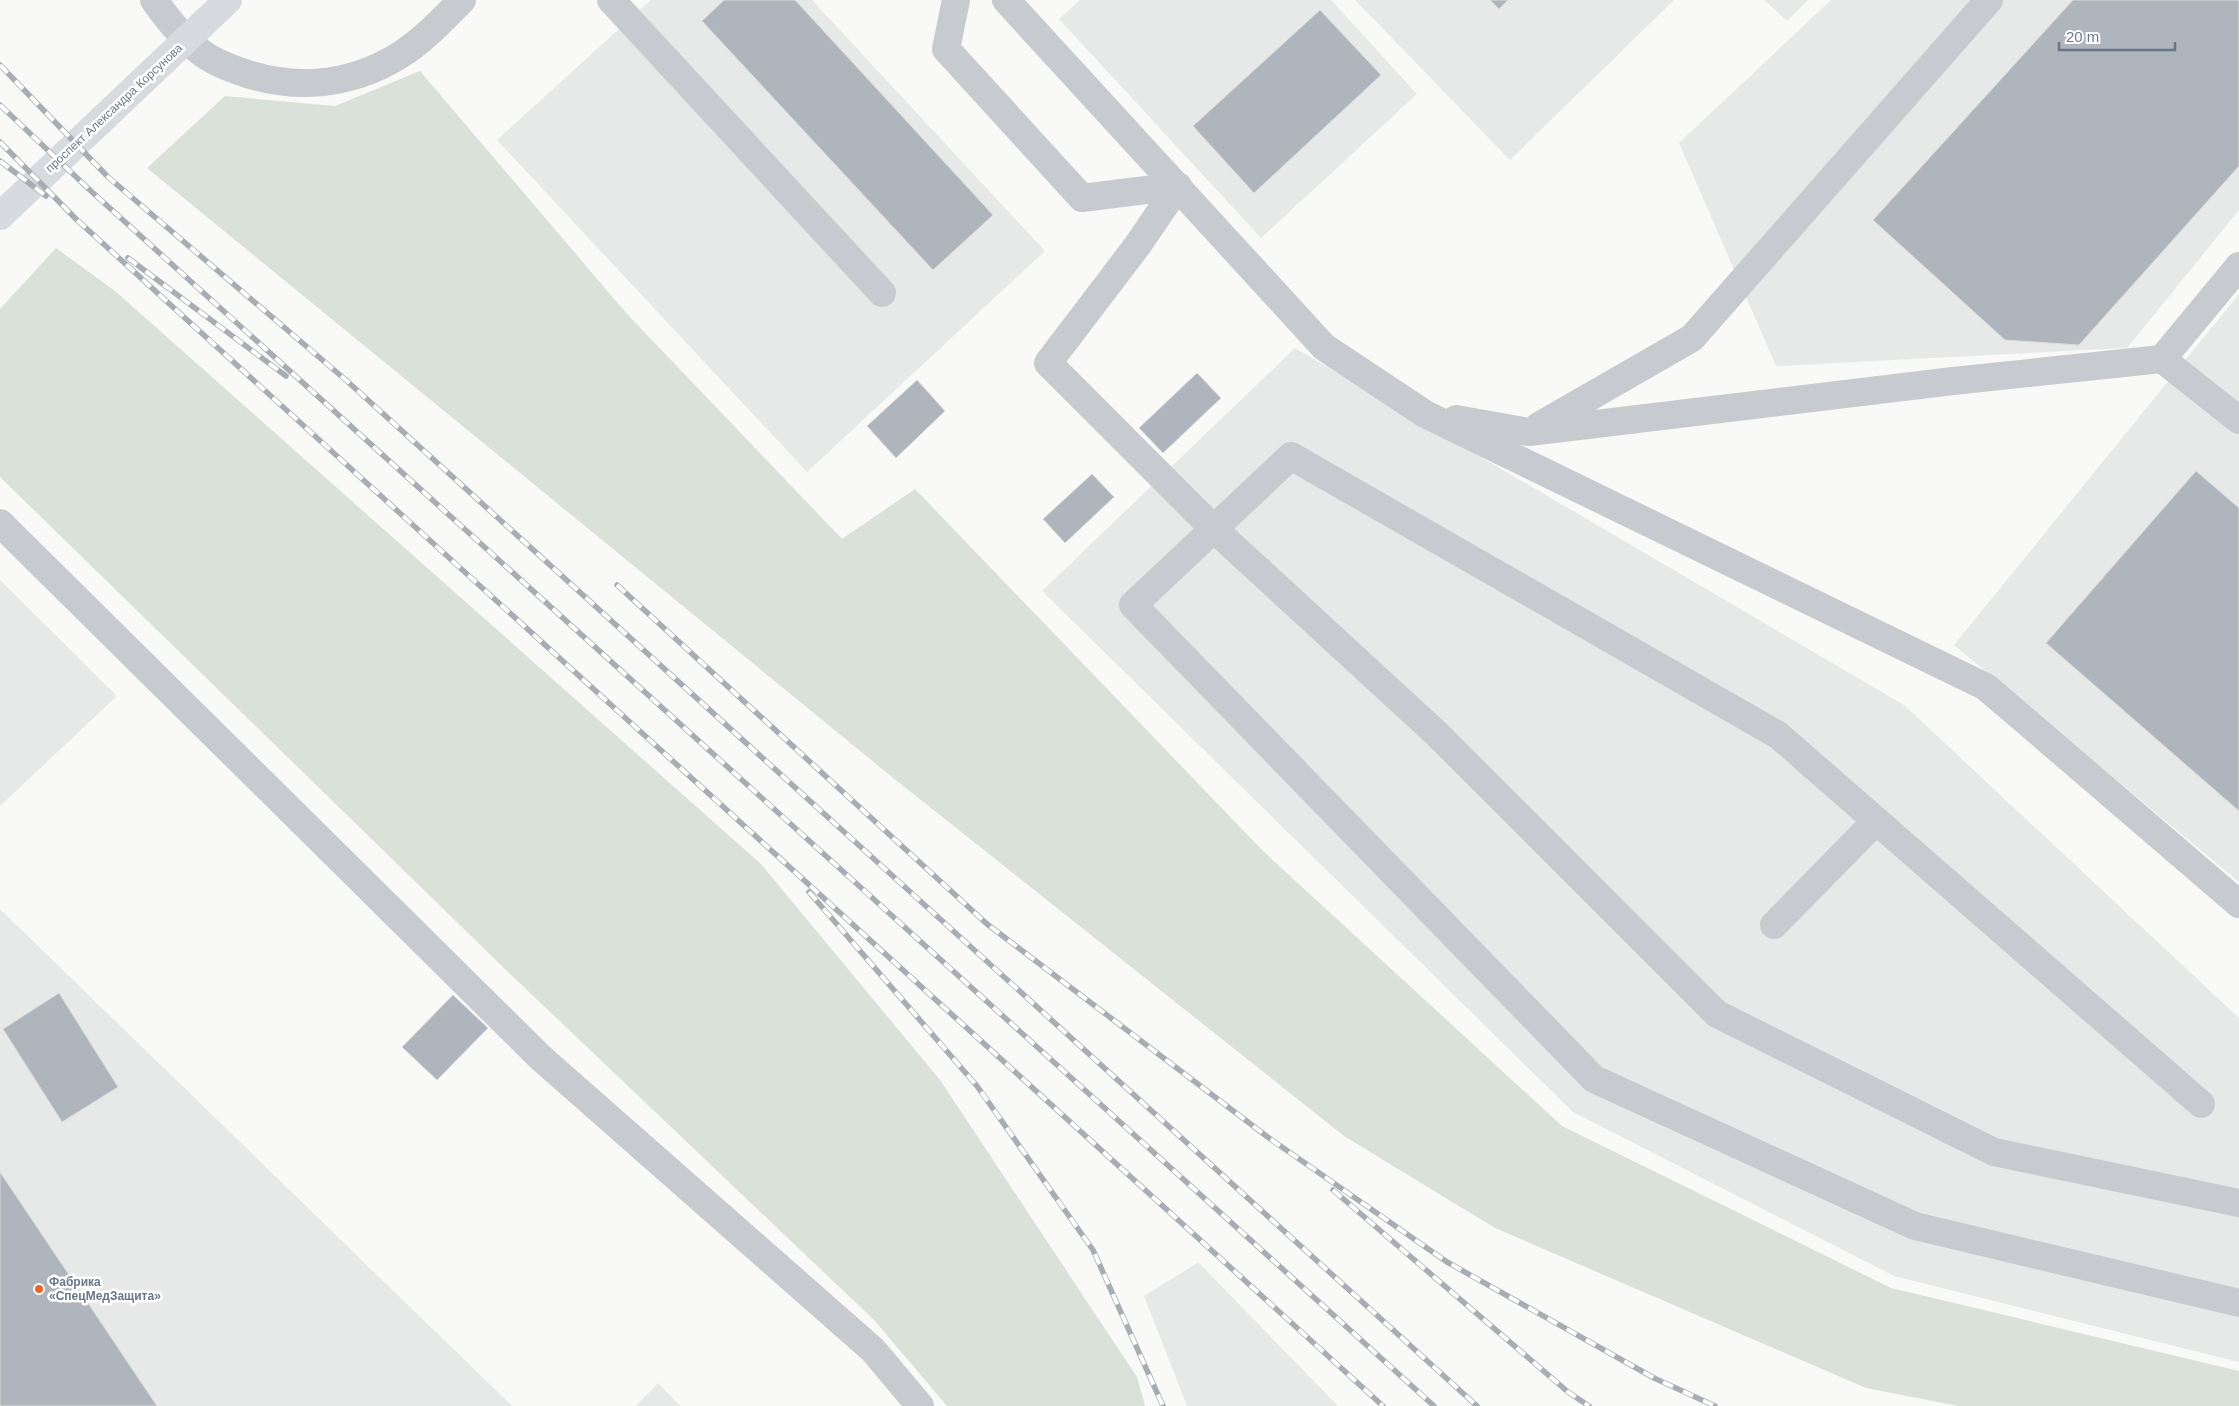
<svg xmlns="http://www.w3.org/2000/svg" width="2239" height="1406" font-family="Helvetica,sans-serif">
<rect width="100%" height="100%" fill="#f9f9f7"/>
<path fill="#e7e8e8" d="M651,0h161l233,251 -238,221 -310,-332z
M1080,0h251l86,94 -156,144 -202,-219z
M1355,0h319l-164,160z
M1764,0h44l-21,21z
M1831,0h408v210l-112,138 -351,18 -97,-223z
M2239,294v588l-285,-237z
M1295,348l609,357 335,313v344l-345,-86 -321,-164 -531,-521z
M0,580l117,116 -117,110z
M0,909l512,497h-512z
M1199,1262v1l139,143h-151l-43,-110z
M658,1383l22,23h-44z"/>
<path fill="#dae1d8" d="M420,71l207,243 215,225 73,-50 348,362 299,275 329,162 348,83v35h-281l-92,-18 -371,-160 -151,-92 -452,-359 -745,-609 78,-72 110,10z
M56,248l59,43 646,573 179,216 197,297 8,29h-198l-73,-86 -368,-350 -506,-493v-168z"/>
<path fill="#aeb5bc" stroke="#dbdbd9" d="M724,0h71l198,215 -60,55 -231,-249z
M1490,0h18l-9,9z
M2073,0h166v166l-160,179 -74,-5 -132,-120z
M1320,10l61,65 -127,118 -61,-67z
M1197,373l24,25 -58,55 -24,-25z
M917,380l28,31 -49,47 -29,-32z
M2196,471l43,37v303l-193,-168z
M1092,474l22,23 -49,46 -22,-24z
M59,993l59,94 -56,35 -59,-93z
M453,995l35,33 -51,52 -35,-33z
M0,1172l157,234h-157z"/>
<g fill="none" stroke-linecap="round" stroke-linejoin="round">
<path stroke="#c7cace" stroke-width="28" d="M154,0c14,20 29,39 48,53 10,8 23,13 34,17 55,21 113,17 164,-15 23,-14 43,-36 62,-55
M611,0l271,293
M956,0l-10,49 136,149 96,-12
M1006,0l318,347 101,67 561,273 253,217
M1178,186l-41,60 -89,117 166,166 223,205 280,280 277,138 245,51
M2162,359l77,61
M1456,419l73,13 424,-51 209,-22 77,-93
M1539,426l153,-88 297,-338
M0,523l541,535 332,292 47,56
M1774,925l102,-104
M2201,1104l-423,-369 -487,-279 -158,149 461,474 321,147 324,77"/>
<path stroke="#d7dbdf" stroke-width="28" d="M0,216l228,-216"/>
<g stroke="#a7adb3" stroke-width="5.5">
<path id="rail" d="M0,65l108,112 239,204 1130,1025
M0,105l92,87 1342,1214
M0,142l76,77 1307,1187
M0,161l46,35
M128,258l158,118
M617,585l370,339 282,214 178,124 207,116 61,28
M809,892l168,194 116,164 70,156
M1333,1190l235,202 21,14"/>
</g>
<use href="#rail" stroke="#fff" stroke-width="4" stroke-dasharray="11" stroke-linecap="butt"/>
</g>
<circle fill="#e76729" stroke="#fff" stroke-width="2" cx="39" cy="1289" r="5"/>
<g text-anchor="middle" stroke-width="5" stroke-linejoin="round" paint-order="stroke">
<g font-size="12" fill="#687788" stroke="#fff">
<text transform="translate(114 108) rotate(-43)" y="4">проспект Александра Корсунова</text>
</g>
<g font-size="12" font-weight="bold" fill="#687788" stroke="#fff" text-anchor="start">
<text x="49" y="1286">Фабрика<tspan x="49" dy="14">«СпецМедЗащита»</tspan></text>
</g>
</g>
<path d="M2059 42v8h116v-8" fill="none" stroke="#687788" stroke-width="2.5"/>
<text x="2066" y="42" font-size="15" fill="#687788" stroke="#ffffff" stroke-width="4" paint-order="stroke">20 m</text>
</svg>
